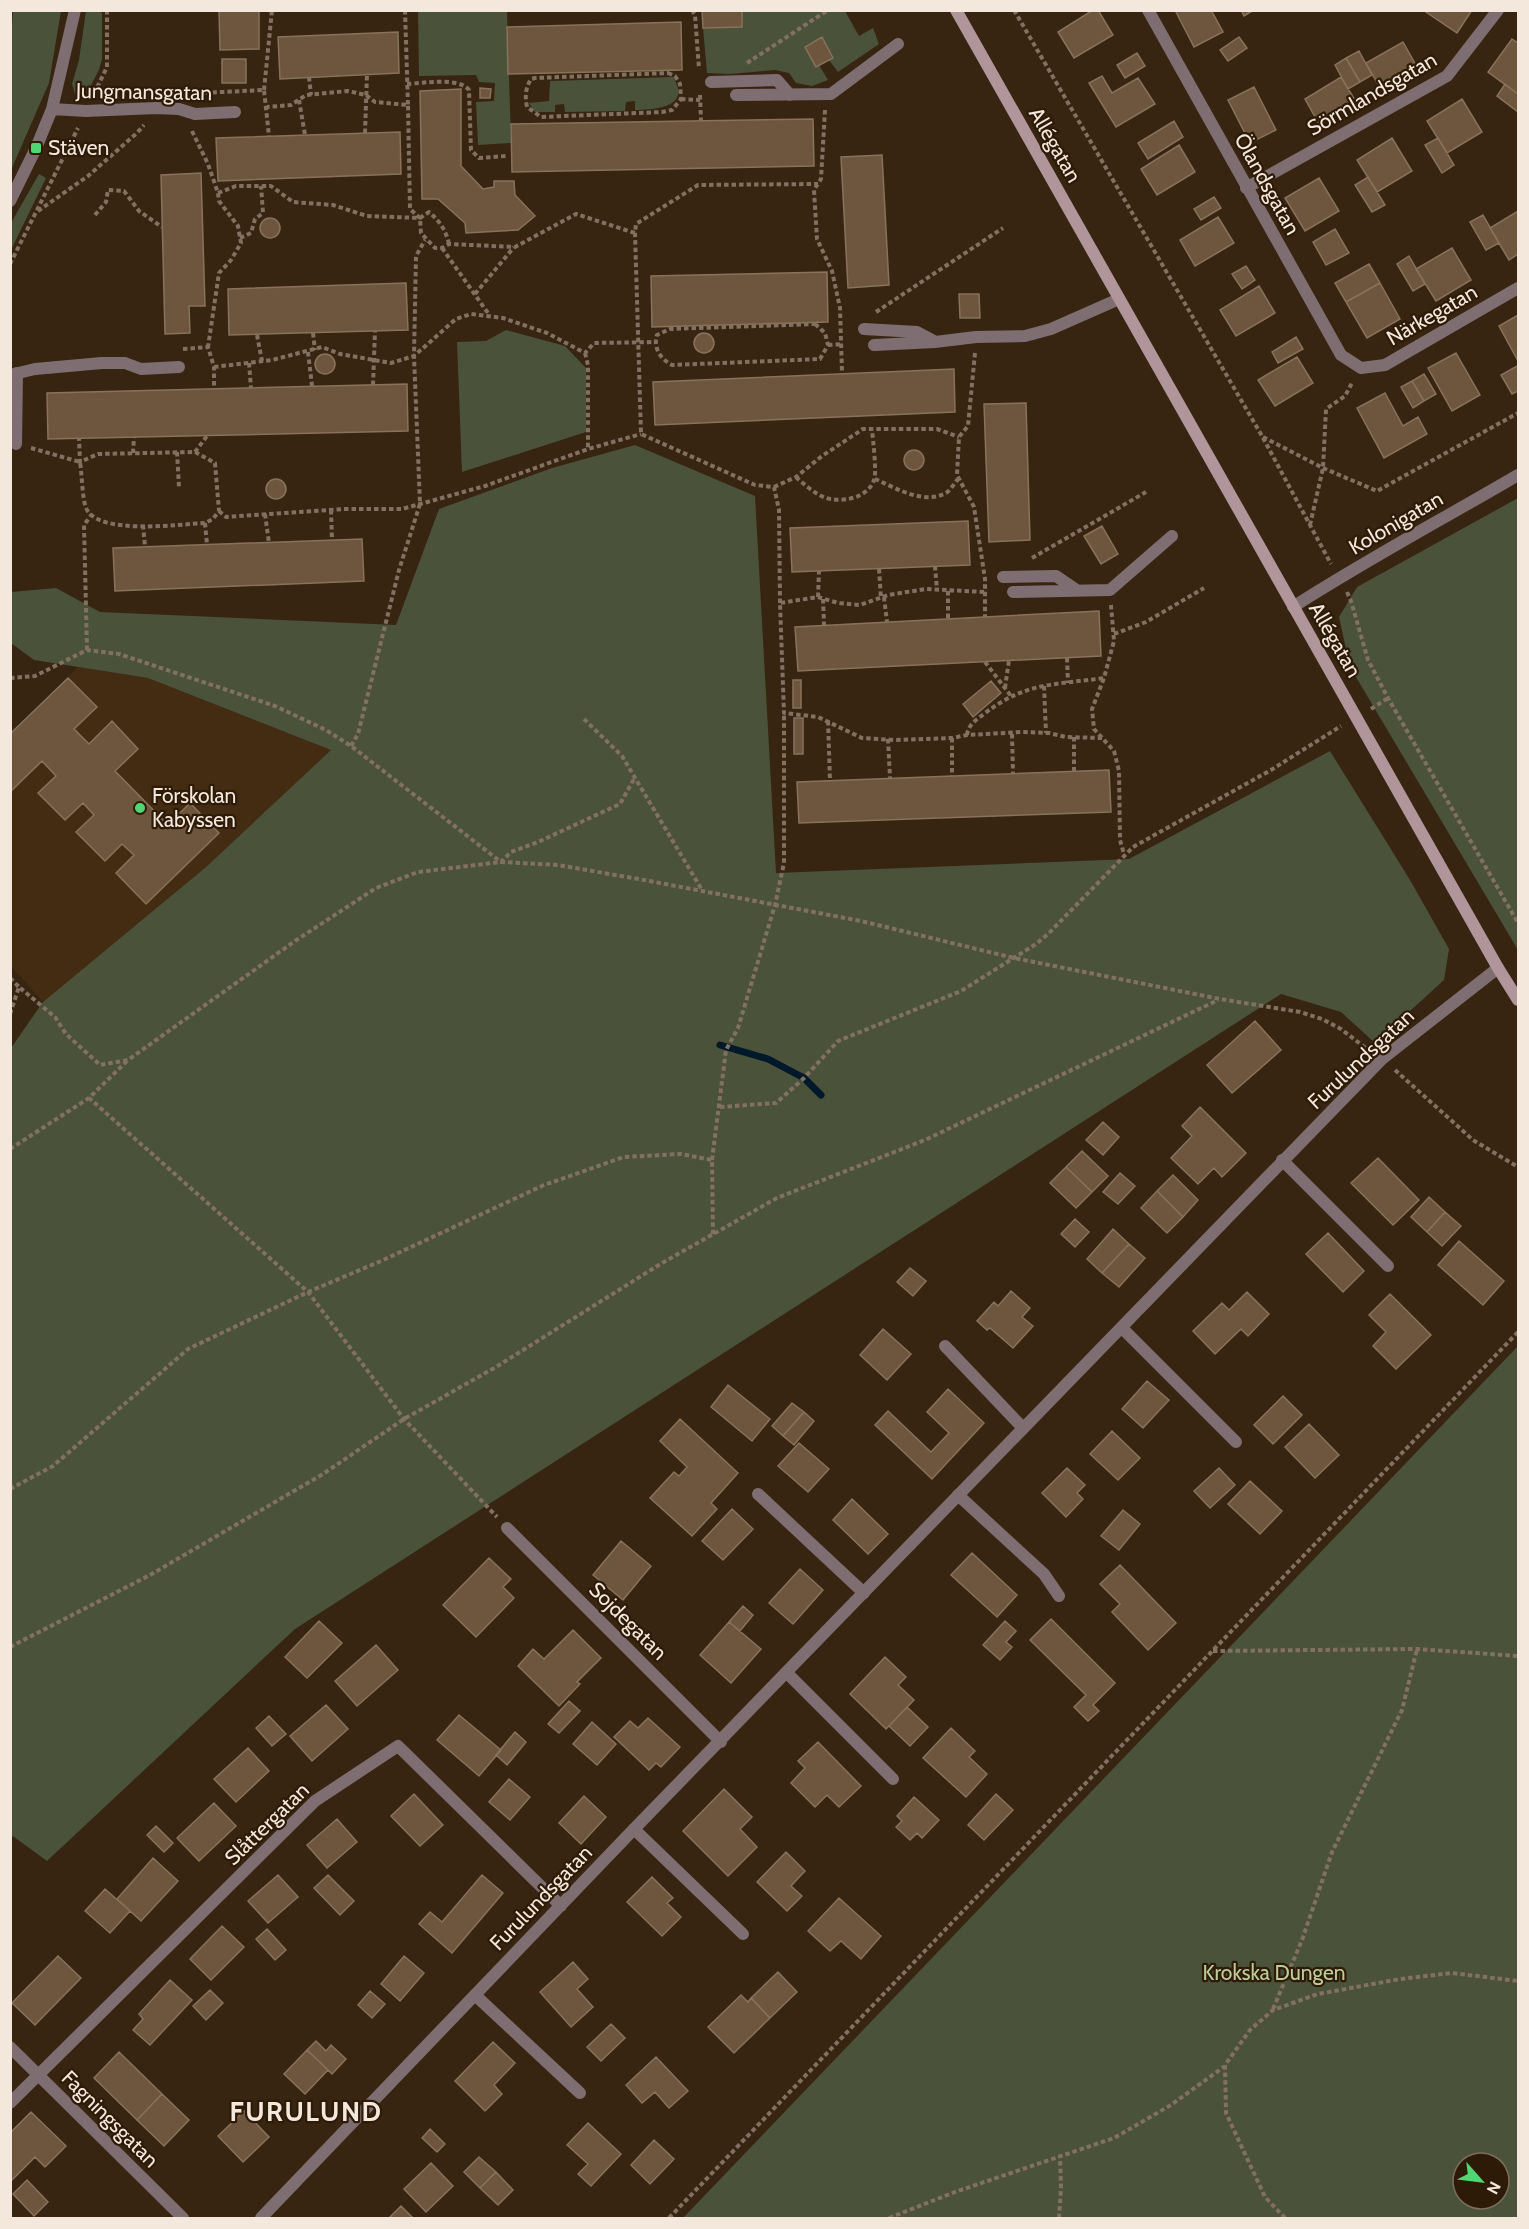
<svg xmlns="http://www.w3.org/2000/svg" width="1529" height="2229" font-family="Cabin,sans-serif">
<rect width="100%" height="100%" fill="#372411"/>
<path fill="#442c13" d="M78,667l70,11 183,72 -125,117 -163,135 -32,-36 -1,-232z"/>
<path fill="#4a523a" fill-rule="evenodd" d="M13,11h48l-12,72 -38,87 -1,-115z
M86,11h13l3,2v46l-3,11 -16,30 -8,-6 -3,-10 7,-24z
M418,11h89l4,132 -33,2 -2,-43 18,-1 1,-18 -16,-1 -3,-7 -57,1z
M742,11h103l14,25 14,-8 6,16 -41,28 -9,-12 4,-3 -11,-20 -17,9 11,21 3,-2 9,15 -16,6 -16,-3 -7,-10 -14,-3 -45,4 -23,-1 -4,-45 39,-1z
M673,77c19,31 -18,32 -38,33v-9l-9,1 -1,9 -60,1 -1,-8 -9,1v7h-20l-6,-9 20,-2 1,-20z
M39,174l7,4 -35,72v-27z
M506,330l59,16 21,22v64l-124,40 -5,-130 29,-1z
M635,445l120,51 21,377 353,-14 201,-108 80,129 39,69 -5,31 -69,63 -34,-31 -60,-18 -986,635 -248,232 -37,-27 1,-786 32,-46 163,-135 125,-117 -183,-72 -114,-18 -23,-17v-51l45,-4 44,24 296,13 43,-116 113,-41z
M1518,498v452l-168,-283 -11,-50 18,-30z
M1518,1346v872h-835zM1463,2163h36v36h-36z"/>
<g fill="none" stroke-linecap="round" stroke-linejoin="round">
<path stroke="#00192a" stroke-width="7" d="M720,1045l48,14 36,19 17,17"/>
</g>
<path fill="#6e563e" stroke="#88725c" stroke-width="1.5" d="M219,10h40v39l-39,1z
M702,10h40v17l-39,1z
M1093,10h5l15,25 -39,23 -16,-26z
M1175,10h36l12,22 -29,15z
M1241,10h13l-10,6z
M1423,10h49l-15,23z
M681,22l1,48 -174,4 -1,-47z
M398,32l1,41 -119,6 -2,-42z
M822,37l11,21 -17,9 -11,-20z
M1239,37l8,11 -19,13 -8,-11z
M1512,39l6,4v51l-30,-22z
M1403,42l14,25 -37,21 -14,-25z
M1359,51l13,24 -12,7 -14,-24z
M1137,53l8,13 -20,12 -8,-13z
M1346,58l14,24 -12,7 -13,-24z
M222,59h24v24h-24z
M1102,76l10,17 26,-15 17,26 -39,23 -27,-44z
M1341,77l15,25 -37,22 -14,-25z
M1505,84l13,10v18l-21,-16z
M1254,87l22,43 -26,13 -22,-43z
M480,88l11,1 -1,9h-10z
M461,89v77l22,23 11,-2v-6h20l1,14 20,21 -17,14 -52,3 -1,-10 -27,-24h-16l-2,-108z
M1462,99l20,33 -35,21 -20,-32z
M813,119l1,47 -302,6 -1,-48z
M1174,121l9,16 -35,22 -10,-16z
M400,132l1,42 -183,7 -2,-43z
M1392,138l20,33 -35,21 -20,-32z
M1438,138l16,27 -12,8 -17,-28z
M1179,145l16,27 -38,23 -16,-26z
M882,155l7,130 -41,3 -7,-131z
M201,173l4,133h-16l1,27 -25,1 -4,-159z
M1368,177l17,28 -13,7 -17,-27z
M1319,178l20,33 -34,20 -20,-33z
M1214,197l7,11 -20,12 -7,-11z
M1518,211v43l-9,6 -19,-32z
M1483,215l16,28 -13,7 -16,-28z
M1218,217l16,26 -39,23 -15,-26z
M260 228a10 10 0 1 1 20 0a10 10 0 1 1-20 0Z
M1335,229l14,24 -23,12 -13,-23z
M1452,248l19,32 -35,21 -20,-32z
M1409,256l16,28 -12,7 -16,-27z
M1369,264l11,19 -34,19 -11,-19z
M1246,266l9,14 -13,9 -10,-15z
M827,272l1,50 -176,5 -1,-51z
M406,283l2,47 -179,5 -1,-46z
M1380,283l20,36 -33,19 -21,-36z
M1259,286l16,27 -39,23 -16,-26z
M959,294h20l1,24h-20z
M1518,315v46l-19,-35z
M694 343a10 10 0 1 1 20 0a10 10 0 1 1-20 0Z
M1296,337l7,12 -25,14 -6,-11z
M1456,353l24,42 -28,16 -24,-43z
M315 364a10 10 0 1 1 20 0a10 10 0 1 1-20 0Z
M1297,357l16,26 -38,23 -17,-26z
M1517,366l1,3v22l-6,3 -11,-19z
M954,369l1,43 -300,13 -2,-43z
M1424,374l12,20 -12,7 -12,-20z
M1412,381l12,20 -11,7 -12,-21z
M407,384l1,47 -360,8 -1,-46z
M1385,393l18,33 15,-9 9,17 -43,24 -27,-50z
M1026,403l4,137 -41,2 -5,-138z
M904 460a10 10 0 1 1 20 0a10 10 0 1 1-20 0Z
M266 489a10 10 0 1 1 20 0a10 10 0 1 1-20 0Z
M968,521l2,44 -178,7 -2,-44z
M1102,526l16,28 -17,10 -17,-28z
M362,539l2,42 -249,10 -2,-43z
M1099,611l2,45 -303,15 -3,-44z
M68,678l29,29 -23,22 15,15 23,-23 26,28 -23,22 53,54 22,-22 29,30 -73,71 -30,-31 18,-18 -12,-11 -17,17 -29,-29 18,-17 -11,-12 -18,17 -27,-27 18,-17 -14,-15 -32,31v-58z
M793,680h8v28h-8z
M991,681l10,12 -28,24 -10,-13z
M794,718h9v36h-9z
M1109,770l2,42 -312,11 -2,-41z
M1255,1021l26,29 -49,43 -25,-28z
M1200,1107l46,46 -24,24 -8,-9 -16,16 -27,-26 21,-22 -10,-10z
M1103,1122l16,15 -16,18 -17,-15z
M1082,1151l26,25 -16,16 -26,-25z
M1378,1158l41,42 -26,25 -42,-42z
M1066,1167l26,25 -16,16 -26,-25z
M1120,1173l15,13 -17,18 -15,-12z
M1173,1175l25,25 -15,17 -26,-26z
M1157,1191l26,26 -16,16 -26,-25z
M1429,1197l16,15 -18,20 -16,-15z
M1445,1212l16,14 -19,20 -15,-14z
M1075,1219l14,13 -14,15 -14,-13z
M1113,1229l16,15 -27,29 -15,-14z
M1328,1233l36,38 -21,21 -37,-38z
M1459,1241l45,40 -21,24 -45,-40z
M1129,1244l16,14 -26,29 -17,-14z
M910,1268l16,13 -13,15 -16,-14z
M1011,1291l19,17 -8,9 11,9 -20,22 -23,-20 -3,2 -10,-9 17,-19 4,4z
M1247,1292l22,22 -21,22 -7,-7 -26,25 -22,-23 29,-28 7,7z
M1390,1294l41,41 -35,34 -23,-23 13,-14 -17,-17z
M883,1329l28,25 -24,26 -27,-25z
M1147,1381l22,19 -26,28 -21,-19z
M728,1385l42,34 -18,22 -41,-34z
M948,1389l36,34 -52,56 -57,-54 13,-14 43,41 18,-19 -22,-21z
M1283,1396l19,19 -29,29 -19,-19z
M792,1403l12,9 -21,24 -11,-10z
M804,1412l10,9 -20,24 -11,-9z
M680,1419l58,54 -27,30 6,6 -25,27 -42,-38 24,-26 5,4 8,-9 -27,-26z
M1309,1424l30,31 -24,23 -30,-31z
M1112,1431l28,27 -22,22 -28,-26z
M799,1443l30,26 -21,23 -30,-26z
M1067,1468l18,17 -8,8 6,6 -17,18 -24,-24z
M1219,1468l16,17 -25,23 -16,-17z
M1250,1481l32,30 -22,23 -32,-30z
M852,1499l36,35 -20,20 -35,-34z
M732,1509l21,20 -30,31 -21,-19z
M1123,1510l17,14 -21,26 -18,-14z
M621,1541l30,25 -28,34 -30,-25z
M972,1553l45,42 -20,22 -46,-42z
M489,1558l22,21 -8,8 11,11 -38,39 -33,-32z
M1120,1565l56,58 -28,27 -36,-38 8,-8 -20,-20z
M800,1569l23,21 -30,34 -24,-21z
M743,1606l10,9 -13,16 -11,-9z
M1051,1619l64,64 -22,22 6,6 -11,10 -14,-14 12,-12 -56,-55z
M319,1621l23,22 -35,35 -22,-21z
M1005,1621l11,10 -10,11 6,5 -12,13 -17,-15z
M729,1622l32,27 -30,34 -31,-28z
M573,1630l28,28 -24,24 3,2 -21,22 -41,-40 15,-17 11,10z
M376,1645l22,25 -41,36 -22,-25z
M885,1657l21,20 -8,8 16,15 -28,29 -36,-35z
M569,1701l11,10 -21,22 -11,-9z
M326,1705l22,24 -36,32 -22,-25z
M907,1707l21,20 -18,19 -21,-20z
M459,1715l42,35 -22,26 -42,-36z
M269,1716l17,18 -14,12 -16,-18z
M648,1718l32,29 -19,20 -5,-4 -7,7 -35,-33 16,-16 8,7z
M592,1722l24,22 -19,21 -24,-21z
M951,1728l24,23 -6,6 18,17 -21,23 -43,-39z
M515,1732l11,10 -19,23 -11,-10z
M818,1742l43,44 -22,21 -12,-12 -12,12 -24,-24 14,-15 -7,-7z
M248,1748l21,23 -33,31 -22,-23z
M509,1779l21,18 -20,23 -21,-18z
M724,1789l28,28 -12,12 17,18 -29,29 -45,-45z
M414,1794l29,31 -23,21 -29,-30z
M996,1794l17,16 -29,30 -16,-15z
M584,1796l22,21 -25,27 -22,-21z
M914,1797l25,23 -17,18 -5,-5 -7,7 -14,-13 6,-6 -5,-5z
M214,1803l22,23 -37,35 -22,-23z
M337,1819l20,23 -30,26 -20,-23z
M156,1826l17,17 -9,9 -17,-17z
M786,1852l19,19 -14,15 11,10 -15,15 -30,-29z
M153,1858l25,23 -37,40 -24,-22z
M278,1875l20,22 -30,26 -20,-22z
M328,1875l26,26 -14,14 -26,-27z
M482,1875l21,18 -51,60 -33,-29 11,-12 12,10z
M652,1877l21,21 -6,5 14,14 -19,19 -35,-34z
M105,1889l25,22 -20,22 -25,-22z
M839,1898l42,38 -20,23 -20,-18 -11,10 -22,-20z
M222,1926l22,21 -33,33 -21,-21z
M267,1929l19,21 -11,10 -19,-21z
M58,1956l23,22 -46,47 -23,-22z
M404,1956l20,17 -24,28 -19,-17z
M573,1962l15,17 -11,10 16,18 -22,20 -31,-35z
M778,1972l19,20 -27,26 -19,-20z
M170,1980l22,20 -42,45 -17,-15 10,-11 -4,-5z
M210,1990l13,13 -17,17 -13,-14z
M370,1991l15,13 -13,14 -14,-13z
M741,1995l7,7 3,-4 19,20 -36,35 -26,-26z
M611,2024l14,14 -24,23 -14,-14z
M316,2041l10,10 5,-6 15,14 -14,15 -25,-24z
M493,2042l22,21 -21,22 8,9 -17,17 -30,-30z
M307,2050l21,20 -23,24 -21,-20z
M119,2052l43,42 -25,26 -43,-42z
M656,2057l32,34 -19,17 -14,-16 -13,11 -16,-18z
M162,2094l27,26 -25,26 -27,-26z
M244,2111l25,26 -26,25 -25,-26z
M31,2112l35,34 -21,21 -10,-10 -25,25v-49z
M588,2123l33,31 -30,32 -13,-12 10,-10 -21,-19z
M430,2129l15,15 -8,8 -15,-14z
M654,2140l20,19 -24,25 -19,-19z
M479,2157l17,15 -16,16 -16,-16z
M431,2163l22,23 -27,26 -22,-23z
M496,2172l17,18 -15,15 -18,-17z
M27,2180l21,22 -14,14 -21,-22z
M401,2206l12,12h-24z"/>
<g fill="none" stroke-linecap="round" stroke-linejoin="round">
<path stroke="#827161" stroke-width="4" stroke-dasharray="4.5 3" stroke-linecap="butt" d="M405,10l3,95
M692,10l3,5 4,54
M1014,10l248,426 69,128
M747,63l81,-53
M668,73l7,3 5,8 1,15 -9,11 -10,2 -121,5 -14,-10c-2,-10 -2,-18 4,-28l4,-1z
M309,77l2,18
M407,84c16,-1 52,-7 62,6l2,60 8,8 27,-2
M264,90l8,-80
M94,94l13,-27v-57
M198,95l3,-2 63,-3 5,46
M700,95l1,26
M681,99l19,1
M299,100l6,35
M825,110l-4,69 -7,11 3,49 15,32 8,37 2,65
M192,131l16,33 10,29 1,8 19,25 3,17 -10,17 -12,13 -11,74
M365,133l2,-59
M218,193l18,-7h35l22,16 40,3 34,11 53,2 -10,-9 -2,-104 -33,-3 -9,-7 -18,-4 -42,4 -15,10 -24,2
M38,211l50,-35 49,-43 7,-8
M95,215l11,-13 2,-12 16,1 15,20 23,16
M240,238l11,-5 4,-14 8,-6 -2,-27
M449,244c-3,-13 -9,-23 -20,-32l-9,6 1,15 14,15h7l7,-4 66,3 61,-33 59,19
M442,248l48,68
M10,264l68,-136
M475,294l39,-47
M876,312l127,-84
M815,324l10,9 3,12 -8,14 -148,6c-12,-6 -19,-18 -15,-30l13,-6z
M313,333l2,17
M257,335l5,26
M828,345l14,-1
M183,349l25,-2 6,20v22
M308,352l4,34
M585,353l3,12v84
M975,353l-7,73 -9,11 -2,38 17,32 11,72v38
M249,363l2,25
M214,367l58,-7 50,-13 18,7 51,9 23,-7 42,-37 15,-5 32,4 44,15 38,20 9,-10 61,-1
M373,385l2,-54
M1263,437l60,31 54,23 141,-78
M31,448l49,14c2,12 2,35 6,46 12,28 94,16 119,15l8,-4 6,-8 -4,-48 -20,-11 -97,2 -18,8 -1,-24
M177,452l2,35
M195,452l12,-16
M133,453l1,-16
M796,477c9,8 19,17 30,21 16,5 42,0 48,-18 3,-7 -1,-40 -2,-50
M875,479c21,9 48,26 71,14 5,-3 9,-11 13,-15
M774,487l22,-10 26,-21 41,-27h74l22,8
M331,510l1,30
M219,511l7,6 117,-8h59l83,-23 103,-37 53,-15
M265,514l4,29
M205,523l2,22
M143,525l2,22
M1310,525l13,-57 3,-59 19,-13 8,-15
M1032,558l114,-66
M935,566l2,24
M879,569l2,29
M948,591v28
M984,592l-58,-3 -38,6 -28,10 -22,-2 -20,-6 -38,6 4,110 34,4 44,21 33,2 57,-2 15,-3 55,-3 27,1 17,4 36,1
M1347,592l4,9 17,59 20,38 130,225
M818,597l1,-26
M884,597l3,25
M823,599l1,26
M780,603l-1,-93 -5,-23 -19,-2 -114,-51 -6,-201 1,-9 62,-39 120,-1
M1111,605l3,36 -10,37 -12,31 2,20 20,22 5,20 1,69 4,14
M1114,634l32,-12 58,-34
M87,650l-3,-125 8,-11
M1067,658l1,25
M985,662l26,34
M10,678l25,-2 52,-26 32,4 156,52 51,24 25,16 150,116 10,-10 27,-10 82,-38 14,-25
M1044,686l2,47
M1005,688l4,-28
M1371,709l17,-11
M584,719l38,37 80,134
M828,721l2,59
M1012,734l1,40
M967,735c1,-10 9,-15 17,-21 41,-32 70,-29 120,-36
M1074,737v35
M952,738v38
M888,739l2,39
M351,746l7,-12 41,-164 21,-66 -6,-148 2,-100 9,-16
M10,978l9,9
M10,1014l9,-27 36,30 11,17 34,31 28,-5 167,-119 81,-53 42,-16 83,-10 57,3 86,15 217,41 153,37 206,41 80,13 22,7 19,10 26,20
M127,1061l-38,37 219,194 96,127 93,98
M1395,1070l78,70 45,27
M720,1107l56,-4 28,-25 34,-37 123,-50 75,-47 13,-11 84,-86 138,-77 70,-44
M10,1149l79,-51
M712,1160l14,-110 12,-22 37,-123 9,-42v-150
M10,1489l43,-23 135,-117 120,-57 73,-31 163,-76 80,-28 57,-3 31,6 1,76
M10,1647l140,-72 173,-101 81,-55 92,-52 166,-104 115,-65 148,-58 293,-140
M1213,1651l204,-2 101,7
M1273,2009l29,-69 30,-88 70,-142 15,-61
M669,2218l849,-886
M889,2218l66,-26 159,-54 57,-33 54,-39
M1059,2218l2,-30 -1,-32
M1285,2218l-20,-21 -39,-84 -1,-48 25,-35 23,-20 45,-16 82,-15 52,-6 66,8"/>
<path stroke="#7f6e71" stroke-width="12" d="M16,444l1,-71
M1282,1160l106,106
M1122,1328l114,114
M945,1346l78,82
M758,1494l106,99
M958,1495l86,79 15,22
M787,1673l106,106
M634,1829l109,105
M475,1995l105,98"/>
<path stroke="#7f6e71" stroke-width="12" d="M1148,10l193,345 20,13 24,-3 133,-77
M711,82l66,-2 13,15
M736,95l95,-1 67,-50
M52,109l34,2 70,-3 23,1 16,5 40,-2
M1246,188l201,-112 51,-66
M10,201l26,-53 16,-39 23,-99
M864,329l53,3 17,9
M874,345l61,-3 41,-5 49,-1 26,-7 68,-30
M10,375l25,-6 67,-6h23l16,6 38,-2
M1003,577l53,-1 19,13
M1013,592l97,-2 62,-54
M1293,607c73,-47 150,-88 225,-132
M507,1528l214,214
M10,2047l173,171
M10,2103l305,-302 83,-55 163,160
M261,2218l373,-389 748,-770 116,-91"/>
<path stroke="#b0959a" stroke-width="12" d="M956,10l542,958 20,32"/>
</g>
<g fill="#51d674" stroke="#2d1b07" stroke-width="2">
<rect x="30" y="142" width="12" height="12" rx="3"/>
<circle cx="140" cy="808" r="6"/>
</g>
<g text-anchor="middle" stroke-width="4.5" stroke-linejoin="round" paint-order="stroke">
<g font-size="21" fill="#f4e7db" stroke="#2d1b07">
<text transform="translate(144 92) rotate(1)" y="7">Jungmansgatan</text>
<text transform="translate(1372 94) rotate(-30)" y="7">Sörmlandsgatan</text>
<text transform="translate(1055 145) rotate(60)" y="7">Allégatan</text>
<text transform="translate(1267 184) rotate(61)" y="7">Ölandsgatan</text>
<text transform="translate(1432 315) rotate(-30)" y="7">Närkegatan</text>
<text transform="translate(1396 523) rotate(-30)" y="7">Kolonigatan</text>
<text transform="translate(1335 640) rotate(60)" y="7">Allégatan</text>
<text transform="translate(1361 1059) rotate(-43)" y="7">Furulundsgatan</text>
<text transform="translate(628 1621) rotate(45)" y="7">Sojdegatan</text>
<text transform="translate(267 1824) rotate(-44)" y="7">Slåttergatan</text>
<text transform="translate(541 1898) rotate(-46)" y="7">Furulundsgatan</text>
<text transform="translate(110 2119) rotate(45)" y="7">Fagningsgatan</text>
</g>
<g font-size="21" fill="#f4e7db" stroke="#2d1b07" text-anchor="start">
<text x="48" y="155">Stäven</text>
<text x="152" y="803">Förskolan<tspan x="152" dy="24">Kabyssen</tspan></text>
</g>
<g font-size="21" fill="#bbce95" stroke="#2d1b07">
<text x="1274" y="1980">Krokska Dungen</text>
</g>
<g font-size="27" font-weight="bold" letter-spacing="1.5" fill="#f4e7db" stroke="#2d1b07">
<text x="306" y="2121">FURULUND</text>
</g>
</g>
<rect width="1529" height="2229" fill="none" stroke="#f4e7db" stroke-width="24"/>
<g transform="translate(1481 2181) rotate(118)"><circle r="28" fill="#2d1b07" stroke="#7d6d5c" stroke-width="1.5"/>
<path d="M0-4.5L10 22L0 15L-10 22Z" fill="#51d674"/>
<text y="-9" font-size="16" font-weight="bold" text-anchor="middle" fill="#f4e7db">N</text>
</g>
</svg>
